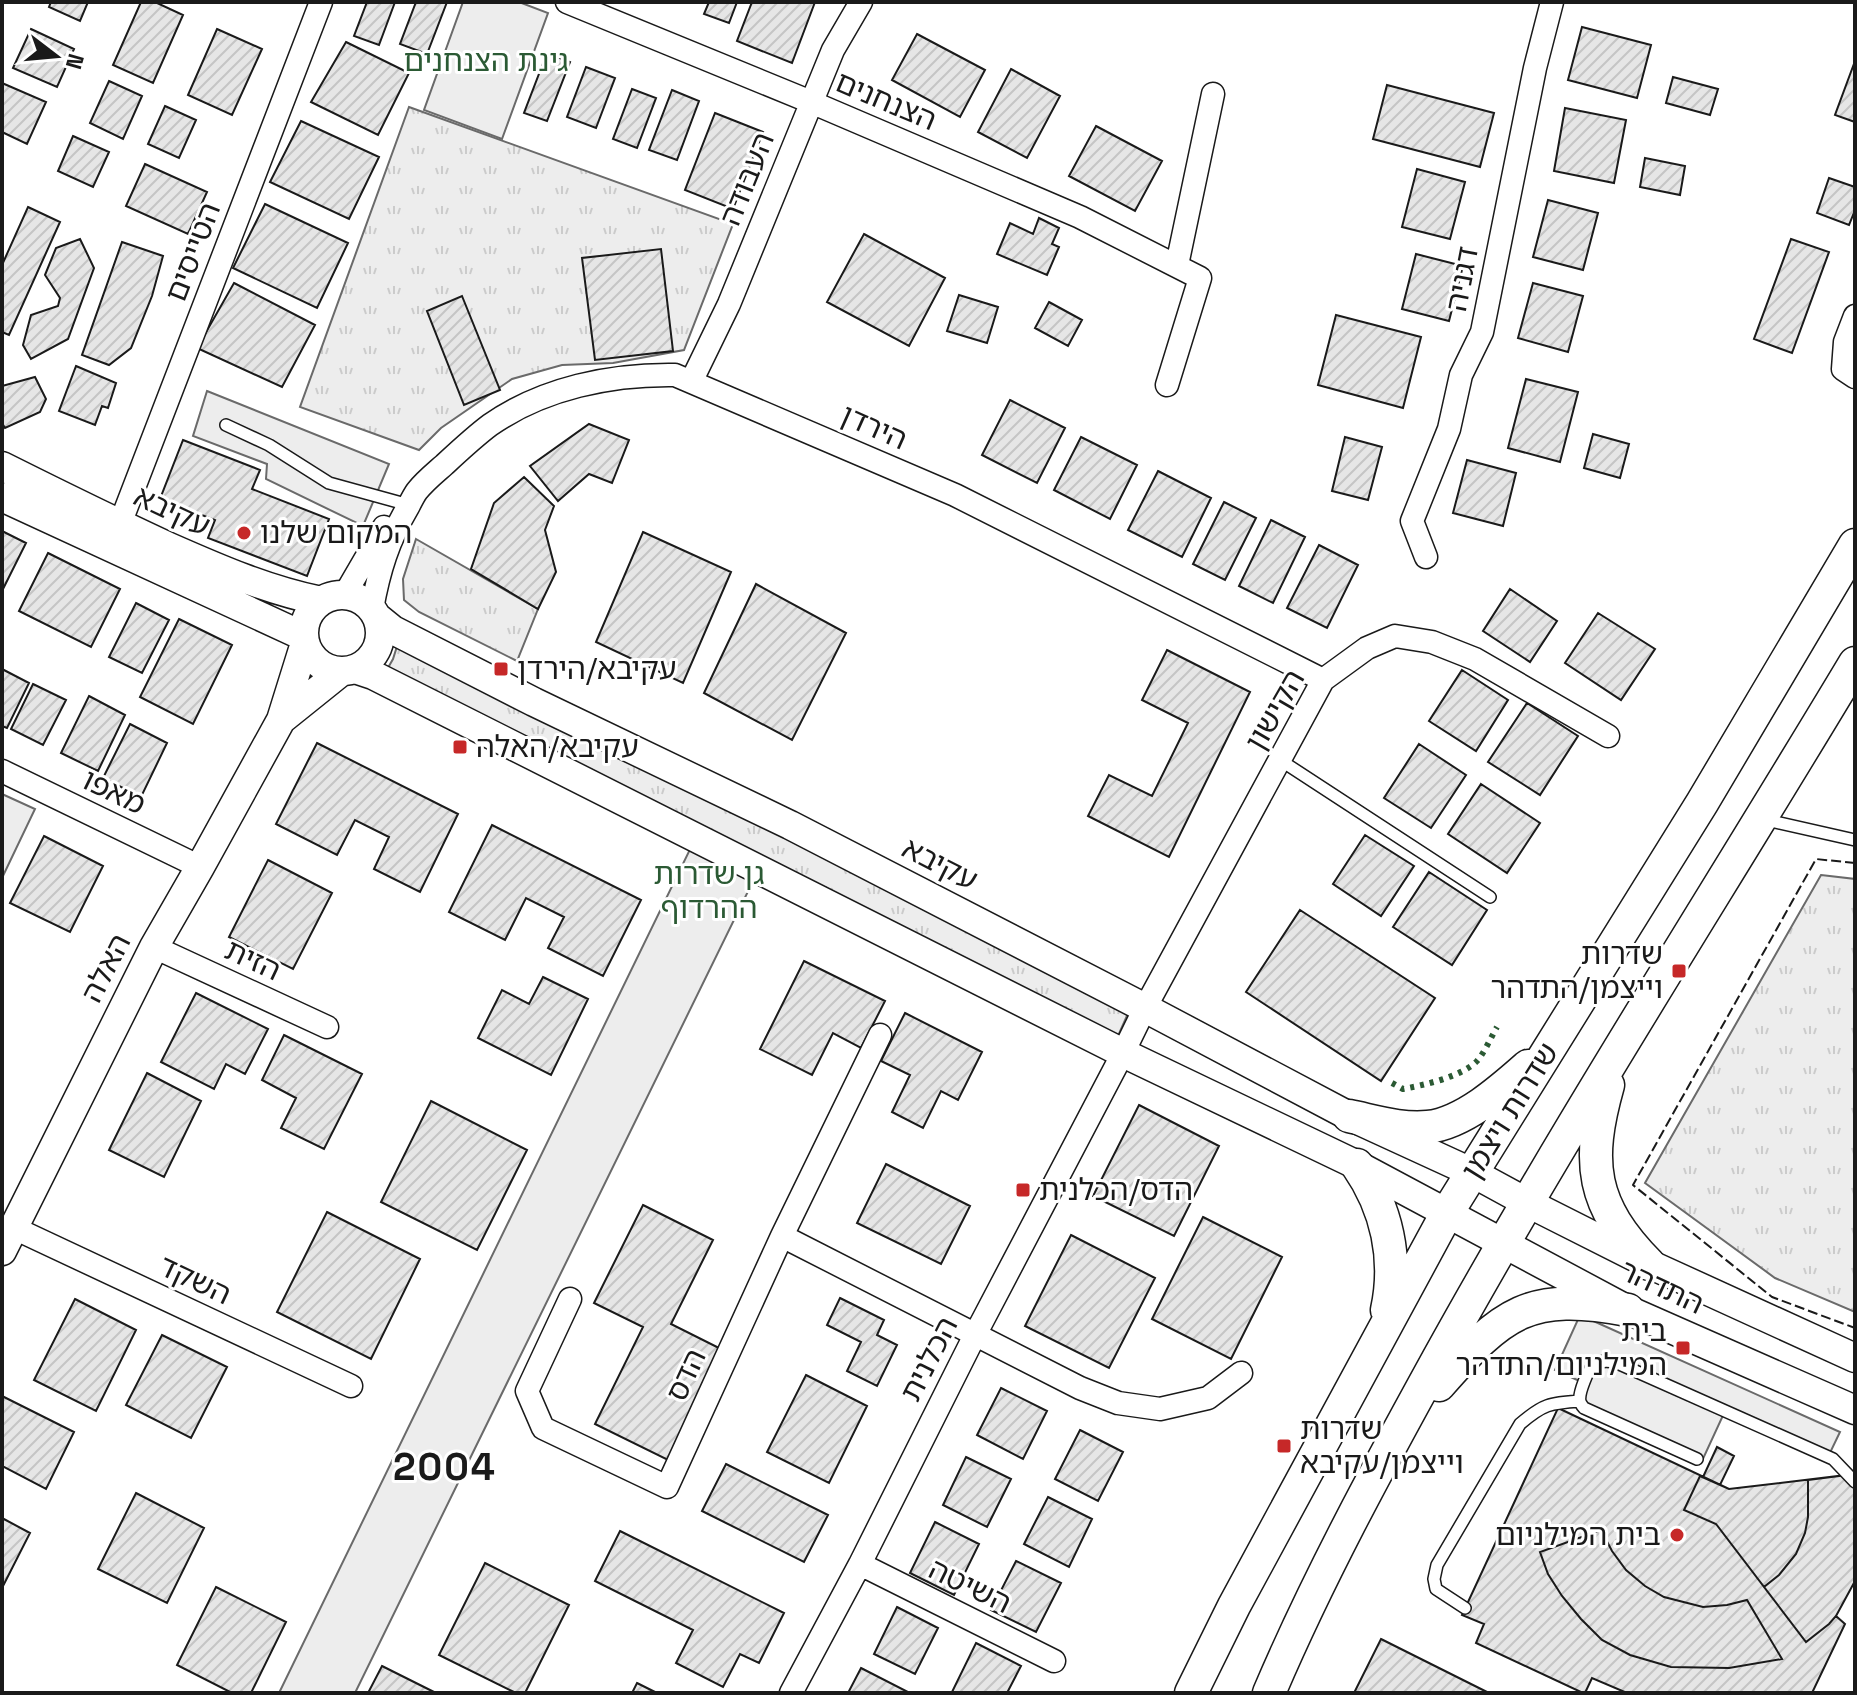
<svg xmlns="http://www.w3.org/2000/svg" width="1857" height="1695" font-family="'Space Grotesk','Noto Sans Hebrew',sans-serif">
<defs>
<pattern id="grass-tufts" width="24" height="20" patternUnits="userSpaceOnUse" patternTransform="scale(2)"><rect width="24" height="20" fill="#ededed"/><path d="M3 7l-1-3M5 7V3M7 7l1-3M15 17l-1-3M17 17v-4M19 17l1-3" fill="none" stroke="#cbcbcb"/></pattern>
<pattern id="building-hatch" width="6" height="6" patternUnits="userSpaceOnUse" patternTransform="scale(2)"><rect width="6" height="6" fill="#e6e6e6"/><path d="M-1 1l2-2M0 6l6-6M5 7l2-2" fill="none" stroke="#c5c5c5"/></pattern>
</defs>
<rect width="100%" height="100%" fill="#fff"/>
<path fill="url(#grass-tufts)" stroke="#6a6a6a" stroke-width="2" d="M409,107l324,117 -49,126 -71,13 -51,2 -50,14 -71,49 -22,22 -119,-43z
M416,539l122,70 -21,52 -98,-49 -15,-12 -1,-21z
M399,640l731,369 -12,27 -733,-363 8,-14z
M1821,875l34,4v433l-80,-34 -130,-95z"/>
<path fill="#ededed" stroke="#6a6a6a" stroke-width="2" d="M463,2h56l29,11 -46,126 -78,-29z
M207,391l182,73 -26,62 -97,-47 1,-15 -74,-28z
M2,794l33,15 -33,69z
M696,837l63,32 -404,824h-76z
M1580,1315l260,117 -12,25 -103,-46 -23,50 -118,-53v-25l-29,-13z"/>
<path fill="url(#building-hatch)" stroke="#1a1a1a" stroke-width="2" d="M51,2h37l-8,19 -31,-14z
M141,2h14l28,13 -30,68 -40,-18z
M367,2h28l-16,43 -25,-9z
M416,2h31l-20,52 -27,-10z
M709,2h28l-8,21 -25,-9z
M752,2h63l-23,61 -55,-22z
M1582,27l69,18 -14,53 -69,-18z
M31,29l43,20 -17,38 -44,-19z
M217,29l45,20 -30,66 -44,-20z
M917,34l68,36 -25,47 -68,-37z
M346,42l63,31 -31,62 -67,-33z
M547,53l23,9 -23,59 -23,-8z
M1855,61v61l-20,-7z
M586,67l29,11 -19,50 -29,-11z
M1011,69l49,27 -33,62 -49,-26z
M1673,77l45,12 -8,26 -44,-12z
M109,81l33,15 -19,43 -33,-16z
M2,83l44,19 -19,42 -25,-12z
M1387,85l107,28 -14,54 -107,-28z
M632,89l24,9 -19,50 -24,-9z
M672,90l27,11 -22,59 -28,-10z
M165,106l31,14 -17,38 -31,-14z
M1565,108l61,12 -12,63 -60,-12z
M715,113l48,19 -30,77 -48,-19z
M301,121l78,36 -30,62 -79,-37z
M1096,126l66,35 -27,50 -66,-35z
M73,136l36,16 -16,35 -35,-16z
M1645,158l40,8 -5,29 -40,-8z
M145,164l62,28 -19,42 -62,-28z
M1417,169l48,13 -15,57 -48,-12z
M1829,178l26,9v23l-6,15 -32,-12z
M1548,200l50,13 -15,57 -50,-13z
M265,204l83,39 -31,65 -84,-40z
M28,207l32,15 -51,113 -7,-3v-67z
M1039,218l20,10 -7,16 7,3 -12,28 -50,-21 13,-31 23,11z
M864,234l81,44 -36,68 -82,-44z
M80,239l14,29 -26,71 -37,20 -8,-14 8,-30 27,-9 2,-8 -15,-23 11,-27z
M1791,239l38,13 -37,101 -38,-14z
M122,242l41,14 -11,40 -21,52 -22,17 -27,-10z
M661,249l12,102 -78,9 -13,-102z
M1416,254l47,12 -14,55 -47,-12z
M234,283l81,42 -33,62 -85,-39z
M1533,283l50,13 -15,56 -50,-14z
M959,295l39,12 -11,36 -40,-12z
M462,296l38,94 -36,15 -37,-94z
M1049,302l33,18 -14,26 -33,-18z
M1336,315l85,22 -18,71 -85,-23z
M76,366l40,17 -8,25 -6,-2 -7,19 -36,-14z
M35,377l11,22 -6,13 -35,16 -3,-5v-37z
M1526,379l52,13 -18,70 -52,-14z
M1010,400l55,28 -28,55 -55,-28z
M589,424l40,16 -17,43 -23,-9 -31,27 -28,-35z
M1593,434l36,10 -9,34 -36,-10z
M1081,437l56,28 -27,54 -56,-29z
M1345,437l37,10 -14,53 -36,-9z
M183,440l77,30 -8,19 77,30 -22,57 -99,-38 7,-18 -55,-21z
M1467,460l49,13 -13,53 -50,-13z
M1158,471l53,27 -29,59 -54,-27z
M524,477l30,29 -9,24 11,42 -18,37 -67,-40 23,-66z
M1224,502l32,16 -31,62 -32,-16z
M1271,520l34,17 -32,66 -34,-17z
M2,531l24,12 -24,48z
M643,532l88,40 -48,111 -87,-41z
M1319,545l39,20 -31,63 -40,-20z
M48,553l72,36 -29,58 -72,-36z
M756,584l90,49 -54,107 -88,-47z
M1510,589l47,32 -27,41 -47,-31z
M136,603l33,17 -27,53 -33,-16z
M1598,613l57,36 -34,51 -56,-37z
M179,619l53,26 -39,79 -53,-27z
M1167,650l83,42 -81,165 -81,-41 21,-41 43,21 36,-73 -46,-23z
M2,669l27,14 -22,45 -5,-2z
M1462,670l46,30 -32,51 -47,-30z
M33,684l33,16 -23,45 -32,-16z
M89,696l36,19 -27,56 -37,-18z
M1527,703l51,33 -38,59 -52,-33z
M130,724l37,19 -26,54 -38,-19z
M317,743l141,71 -38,78 -46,-23 15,-32 -34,-17 -18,35 -61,-31z
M1419,744l47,31 -35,53 -47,-30z
M1481,784l59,39 -33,50 -59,-39z
M492,825l149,75 -38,76 -55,-28 16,-31 -38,-19 -21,42 -56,-28z
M1365,835l49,31 -33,50 -48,-32z
M44,836l59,30 -33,66 -60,-29z
M268,860l64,33 -39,76 -64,-32z
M1429,872l58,38 -35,55 -59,-38z
M1300,910l135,88 -54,83 -135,-89z
M804,961l81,40 -24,47 -28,-15 -21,42 -52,-26z
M543,977l45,22 -37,76 -73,-37 24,-48 27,14z
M196,993l72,36 -23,45 -19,-10 -12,25 -53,-27z
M905,1013l77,39 -24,48 -17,-9 -18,37 -31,-16 18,-37 -29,-14z
M284,1035l78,39 -38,75 -43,-21 15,-30 -34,-18z
M147,1073l54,28 -37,76 -55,-27z
M431,1101l96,49 -50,100 -96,-48z
M1139,1105l80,41 -45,90 -81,-40z
M886,1164l84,42 -29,58 -84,-41z
M643,1205l70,35 -42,84 52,26 -55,110 -73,-36 48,-97 -49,-24z
M327,1212l93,47 -49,100 -94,-47z
M1203,1217l79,40 -51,102 -79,-40z
M1071,1235l84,43 -46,90 -84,-42z
M840,1298l44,22 -7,15 20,10 -20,41 -30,-15 14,-29 -34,-17z
M75,1299l61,31 -40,81 -62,-31z
M162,1335l65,32 -36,71 -65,-33z
M806,1375l61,31 -38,77 -62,-31z
M1001,1388l46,23 -24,48 -46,-24z
M2,1396l72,36 -28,57 -44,-23z
M1558,1408l171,81 126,-15v107l-19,35 9,8 -33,69h-185l-35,-15 -7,15h-2l-107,-50 8,-19 -22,-9z
M1080,1430l43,22 -25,49 -43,-22z
M1717,1447l17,9 -14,29 -17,-8z
M966,1457l45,22 -24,48 -44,-22z
M726,1464l102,51 -24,47 -102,-51z
M1855,1474v107l-19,35 -7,8 -23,18 -42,-55 15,-12 17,-21 9,-21 3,-16v-37z
M1855,1474v107l-19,35 -7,8 -23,18 -90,-118 -32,-14 16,-34 29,13z
M136,1493l68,35 -37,75 -69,-34z
M1048,1497l44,22 -23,48 -45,-23z
M2,1518l28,15 -28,55z
M935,1522l44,22 -25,51 -44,-22z
M1601,1530l11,21 14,19 19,16 19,11 39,10 24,-2 20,-5 35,59 -53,9 -58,-1 -41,-12 -28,-15 -21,-21 -19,-23 -14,-22 -8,-22z
M620,1531l164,82 -25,50 -19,-9 -17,33 -47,-24 17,-33 -98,-49z
M1016,1561l45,22 -25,49 -45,-22z
M485,1563l84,42 -44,88h-9l-77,-38z
M216,1587l70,35 -35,71h-19l-55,-28z
M897,1607l41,21 -23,46 -41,-20z
M1381,1639l108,54h-135z
M976,1643l45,23 -14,27 -55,-1z
M382,1666l54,27h-68z
M861,1668l47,24 -1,1h-59z
M637,1683l20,10h-25z"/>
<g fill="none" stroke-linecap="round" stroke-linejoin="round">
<g stroke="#1a1a1a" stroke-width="14">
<path id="service" d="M226,425l43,20 60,38 80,22
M1280,760l210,137
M1762,819l93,21
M1697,1459l-113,-51c-2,-2 -3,-4 -4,-6 -2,-8 8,-34 15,-38 6,-4 14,-3 20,-2l218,97 22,23
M1465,1608l-29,-19 -2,-10 3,-14 83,-141c23,-20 30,-21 60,-23"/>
</g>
<g stroke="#1a1a1a" stroke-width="25">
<path id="minor" d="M567,2l244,100 269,115 120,61 -33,107
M1177,265l36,-171
M1855,316l-10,26 -2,27 12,8
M692,380l37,-76 104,-254 28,-48
M120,524l201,-522
M1426,557l-14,-36 37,-92 12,-54 21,-43 53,-264 17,-66
M345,594l39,-67
M372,609c7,-39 16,-68 36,-102 3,-6 6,-12 9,-16 8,-10 18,-18 27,-26 14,-13 30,-28 46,-40 53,-37 121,-51 185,-50l280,120 368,185
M2,771l198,96
M154,947l173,80
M14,1228l337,158
M782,1236l298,152 38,15 42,6 48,-11 33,-25
M570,1299l-43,92 16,37 124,59 115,-251 98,-201
M860,1564l194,97
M791,1693l69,-129 115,-229 148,-282 22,-45 178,-328 44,-32 28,-12 37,6 43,17 133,77"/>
</g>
<g stroke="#1a1a1a" stroke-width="31">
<path id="tertiary" d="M2,466c56,28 111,55 167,81 50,22 98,43 152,54
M2,497l301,139
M304 633a38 38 0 1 1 76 0a38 38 0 1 1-76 0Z
M377,617l16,13 141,72 256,123 355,183 204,108 122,56 55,30 123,62 206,94
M355,669l18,6 750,378 234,112 271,145 227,100
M281,720l61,-49
M2,1251l152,-304 46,-80 81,-147 24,-77"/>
</g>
<g stroke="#1a1a1a" stroke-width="35">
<path id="secondary" d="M1608,1085c-22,78 -17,120 41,179
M1349,1116c25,5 53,14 79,11 36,-4 74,-38 100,-61
M1357,1165c30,43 41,94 30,145
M1439,1385c64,-73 90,-94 189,-75
M1191,1693l43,-87 213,-393 255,-410 153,-258
M1269,1693c49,-115 109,-225 169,-334 131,-237 278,-464 417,-696"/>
</g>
<use href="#service" stroke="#fff" stroke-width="11"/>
<use href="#minor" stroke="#fff" stroke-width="22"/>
<use href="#tertiary" stroke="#fff" stroke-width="28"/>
<use href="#secondary" stroke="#fff" stroke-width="32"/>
<path stroke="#2b5a34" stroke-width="6" stroke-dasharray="4 6" stroke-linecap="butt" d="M1392,1083l11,6c21,-4 58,-12 74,-28 8,-9 14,-24 20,-34"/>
<path stroke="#1a1a1a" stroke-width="2" stroke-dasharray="10 4" stroke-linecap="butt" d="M1855,863l-39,-4 -183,326 139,112 83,31"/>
</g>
<g fill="#c62828" stroke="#fff" stroke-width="3">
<circle cx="244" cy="533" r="8"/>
<rect x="493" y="661" width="16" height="16" rx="4"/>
<rect x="452" y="739" width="16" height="16" rx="4"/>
<rect x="1671" y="963" width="16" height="16" rx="4"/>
<rect x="1015" y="1182" width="16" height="16" rx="4"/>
<rect x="1675" y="1340" width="16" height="16" rx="4"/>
<rect x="1276" y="1438" width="16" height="16" rx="4"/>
<circle cx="1677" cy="1535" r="8"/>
</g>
<g text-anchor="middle" stroke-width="6" stroke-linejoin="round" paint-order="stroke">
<g font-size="30" fill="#2b5a34" stroke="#fff">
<text x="486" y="71">גינת הצנחנים</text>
<text x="709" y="884">גן שדרות<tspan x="709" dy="34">ההרדוף</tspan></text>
</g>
<g font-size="30" fill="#1a1a1a" stroke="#fff">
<text transform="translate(886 101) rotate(23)" y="10">הצנחנים</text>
<text transform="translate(747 179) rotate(-68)" y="10">העבודה</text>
<text transform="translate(193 252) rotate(-69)" y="10">הטייסים</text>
<text transform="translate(1462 279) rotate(-79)" y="10">דגניה</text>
<text transform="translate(874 427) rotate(24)" y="10">הירדן</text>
<text transform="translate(172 511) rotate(25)" y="10">עקיבא</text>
<text transform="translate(1275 710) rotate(-60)" y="10">הקישון</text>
<text transform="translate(114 792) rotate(26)" y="10">מאפו</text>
<text transform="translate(940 864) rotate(27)" y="10">עקיבא</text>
<text transform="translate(253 960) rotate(25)" y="10">הזית</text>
<text transform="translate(106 968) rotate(-63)" y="10">האלה</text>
<text transform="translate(1510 1111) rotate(-58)" y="10">שדרות ויצמן</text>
<text transform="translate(195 1280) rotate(25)" y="10">השקד</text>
<text transform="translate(1662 1287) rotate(25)" y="10">התדהר</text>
<text transform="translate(929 1359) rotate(-63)" y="10">הכלנית</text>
<text transform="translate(686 1375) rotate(-65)" y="10">הדס</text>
<text transform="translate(970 1586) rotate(26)" y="10">השיטה</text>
</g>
<g font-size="30" fill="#1a1a1a" stroke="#fff" text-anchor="start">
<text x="260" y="543">המקום שלנו</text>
<text x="517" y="679">עקיבא/הירדן</text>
<text x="476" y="757">עקיבא/האלה</text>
<text x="1663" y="964" text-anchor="end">שדרות<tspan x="1663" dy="34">וייצמן/התדהר</tspan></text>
<text x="1039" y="1200">הדס/הכלנית</text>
<text x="1667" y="1341" text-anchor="end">בית<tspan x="1667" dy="34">המילניום/התדהר</tspan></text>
<text x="1300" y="1439">שדרות<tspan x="1300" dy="34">וייצמן/עקיבא</tspan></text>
<text x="1661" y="1545" text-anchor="end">בית המילניום</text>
</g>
<g font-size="38" font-weight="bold" letter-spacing="2" fill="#1a1a1a" stroke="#fff">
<text x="445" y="1480">2004</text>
</g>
</g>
<rect width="1857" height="1695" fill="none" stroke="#1a1a1a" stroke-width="8"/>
<g transform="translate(56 56) rotate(106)" stroke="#ffffff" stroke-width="6" paint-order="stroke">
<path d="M0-6L14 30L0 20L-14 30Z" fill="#1a1a1a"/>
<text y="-12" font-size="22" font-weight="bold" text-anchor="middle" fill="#1a1a1a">N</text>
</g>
</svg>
